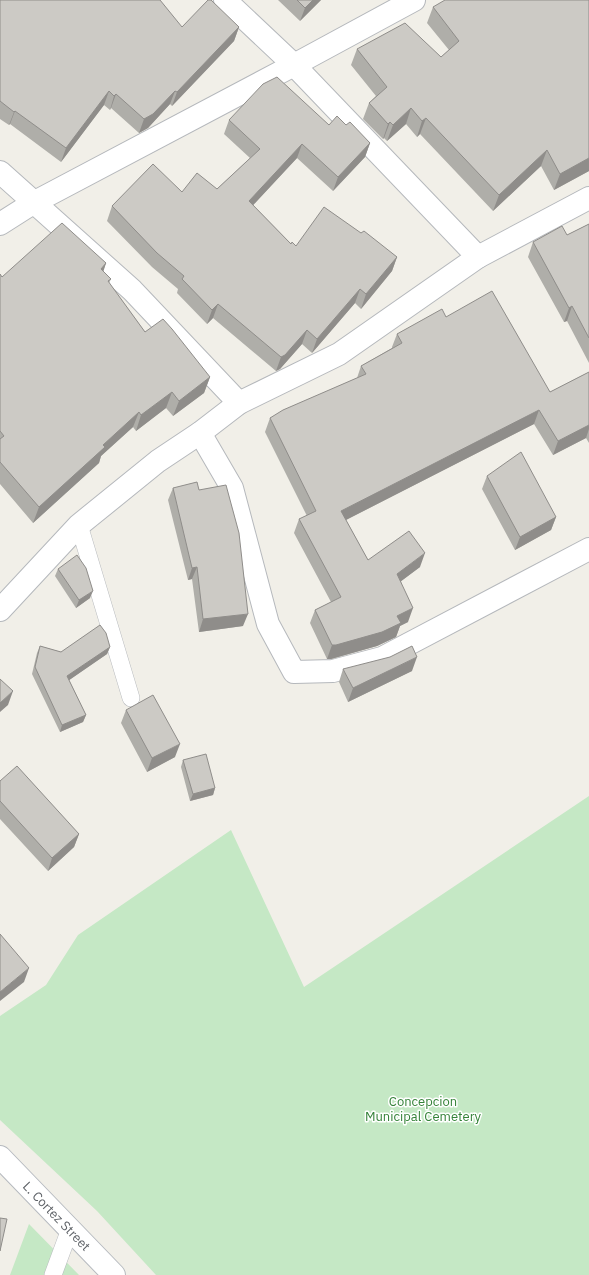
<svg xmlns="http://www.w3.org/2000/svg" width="589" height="1275" font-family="'IBM Plex Sans',sans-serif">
<rect width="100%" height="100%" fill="#f1efe8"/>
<path fill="#c5e8c5" d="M589,796v479h-433l-59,-64 -97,-91v-104l46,-31 32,-50 153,-105 73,157z
M29,1224l50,51h-69z"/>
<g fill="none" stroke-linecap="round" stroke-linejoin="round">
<g stroke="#b5b8bc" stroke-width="18">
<path id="service" d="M79,525l52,173
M53,1275l17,-46"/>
</g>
<g stroke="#b5b8bc" stroke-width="24">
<path id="minor" d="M0,172l132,118 107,113
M0,224l33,-21 261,-138 120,-65
M478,257l111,-59
M200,433l32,55 36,136 26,48 39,-1 49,-13 207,-109"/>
</g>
<g stroke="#b5b8bc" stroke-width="24">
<path id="tertiary" d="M0,610l79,-85 79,-64 42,-28 39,-30 100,-49 139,-97 -184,-192 -69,-65"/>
</g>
<g stroke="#b6babf" stroke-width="24">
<g id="secondary">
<path id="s1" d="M0,1157l114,118"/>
</g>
</g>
<use href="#service" stroke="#fff" stroke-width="17"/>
<use href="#minor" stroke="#fff" stroke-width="22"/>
<use href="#tertiary" stroke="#fff" stroke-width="22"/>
<use href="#secondary" stroke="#fff" stroke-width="22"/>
</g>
<path fill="#afaea9" d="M0,0l182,27h57l-5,14 -62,65 -2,-2 -22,24 -9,5 -28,-25 -1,2 -6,-5 -43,57 -51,-38 -1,1 -9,-6z
M278,0h43l-21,21z
M589,0v171l-35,19 -13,-24 -48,45 -73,-77 -3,3 -11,-13 -19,17 -3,-3 -1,1 -20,-20 6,-16 7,-7 -25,-31 6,-16 84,8 8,-7 -22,-27 6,-16z
M229,120l100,5h17l24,18 -5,14 -32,34 -36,-33 -44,47 38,39 5,2 65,-13 36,24 -5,14 -31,38 -6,-6 -43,50 -10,-9 -22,25 -4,2 -63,-53 -6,6 -30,-31 1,-4 -26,-22 -45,-46 5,-15 70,-14 35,-3 33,-31 -26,-24z
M589,224v139l-22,-42 -3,1 -36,-65 5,-15 34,-7z
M106,263l-3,8 8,8 -2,4 36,49 65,45 -6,16 -31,23 -7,-8 -30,23 -3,-4 -32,29 -2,7 -66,60 -33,-39v-210l2,3z
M446,317l104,75 39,-20v71l-3,-5 -33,17 -19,-31 -188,96 22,40 52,7 -19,14 7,41 -8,4 -4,11 -19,9 -46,13h-4l-17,-36 5,-13 16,-8 -37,-69 5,-14 8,-3 -42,-84 5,-14 87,-40 4,-12 31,-18v-1l5,-13z
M487,476l69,41 -5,13 -36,20 -33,-61z
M173,488l26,2 44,136 -44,6 -7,-53 -4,1 -20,-80z
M58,569l32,29 -14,10 -21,-32z
M40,646l21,6 49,-5 -3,7 -38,26 17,35 -3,7 -23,10 -28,-58 5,-21z
M343,669l69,2 -64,31 -9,-20z
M126,710l49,47 -28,15 -26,-49z
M183,760l32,28 -2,7 -23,6 -9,-34z
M0,781l79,53 -5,13 -26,24 -48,-52z"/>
<path fill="#8f8d8a" d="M313,0h8l-21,21 5,-13z
M239,27l-5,14 -62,65 5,-14z
M109,91l-5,14 -43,57 5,-14z
M175,91l-5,13 -22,24 -9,5 5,-14z
M116,94l-5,14 -1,2 4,-14z
M411,108l-5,16 -19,17 6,-16z
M15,111l-5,13 -1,1 5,-13z
M426,118l-6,16 -3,3 5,-16z
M390,122l-6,16 -1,1 5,-15z
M370,143l-5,14 -32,34 5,-14z
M302,144l-5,14 -53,57 5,-14z
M547,150l-6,16 -48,45 6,-16z
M589,158v13l-35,19 6,-16z
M397,257l-5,14 -31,38 5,-15z
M106,263l-5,16v-10z
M360,289l-5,14 -43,50 5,-14z
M218,304l-5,14 -6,6 5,-14z
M572,306l-5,15 -3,1 5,-14z
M307,330l-5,14 -22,25 -4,2 5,-14z
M210,377l-6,16 -31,23 6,-15z
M172,392l-6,16 -30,23 5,-16z
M539,410l-5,14 -198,101 5,-14z
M139,412l-6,15 -32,29 -2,7 -66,60 6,-16 64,-62z
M589,425v4l-3,9 -33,17 5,-14z
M556,517l-5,13 -36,20 5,-13z
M425,553l-5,14 -28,21 5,-14z
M197,567l-5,12 -4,1 4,-12z
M93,591l-3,7 -14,10 3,-8z
M413,608l-5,14 -8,4 -4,11 -19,9 -46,13h-4l5,-14z
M248,614l-5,12 -44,6 4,-13z
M110,647l-3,7 -42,29 2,-7z
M417,657l-5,14 -64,31 5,-14z
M13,691l-5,14 -8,7v-9z
M86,715l-3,7 -23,10 2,-7z
M180,744l-5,13 -28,15 5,-14z
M215,788l-2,7 -23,6 3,-7z
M79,834l-5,13 -26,24 4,-13z
M29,968l-5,14 -24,19v-9z"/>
<path fill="#cccac5" stroke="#8f8d8a" d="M0,0h160l22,27 26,-27h3l28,27 -62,65 -2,-1 -22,23 -9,5 -28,-25 -2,2 -5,-5 -43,57 -51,-37 -1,1 -14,-11z
M297,0h16l-8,8z
M445,0h144v158l-29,16 -13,-24 -48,45 -73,-77 -4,3 -11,-13 -18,17 -3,-3 -2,2 -19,-21 18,-16 -30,-38 48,-26 36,34 18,-16 -26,-34z
M277,77l52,48 8,-9 9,9 4,-3 20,21 -32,34 -36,-33 -53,57 42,43 1,-2 4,4 28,-39 37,26 3,-2 33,26 -31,37 -6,-5 -43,50 -10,-9 -22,25 -4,2 -63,-53 -6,6 -30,-31 2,-3 -27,-23 -45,-47 41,-42 29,28 15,-19 20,16 43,-40 -31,-29 34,-36z
M62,223l44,40 -5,6 10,10 -3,2 37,51 18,-13 9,10 38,48 -31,24 -7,-9 -31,23 -2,-3 -36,33 2,2 -66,60 -39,-45v-23l4,-3 -4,-5v-157l2,3z
M589,224v114l-17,-32 -3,2 -36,-66 29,-16 5,9z
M492,291l58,101 39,-20v53l-31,16 -19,-31 -198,101 27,49 41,-29 16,22 -28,21 16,34 -16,8 4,7 -19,9 -46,13h-4l-17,-35 26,-13 -42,-78 17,-8 -46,-93 13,-8 83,-36 -5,-8 41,-23 -5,-9 45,-25 4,8z
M521,452l35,65 -36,20 -33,-61z
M197,482l2,8 27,-5 13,48 9,81 -45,5 -6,-52 -5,1 -19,-80z
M77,555l9,13 7,23 -14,9 -21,-31z
M100,625l6,8 4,14 -43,29 19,39 -24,10 -27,-58 5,-21 21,6z
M412,646l5,11 -64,31 -10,-19 47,-12z
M0,679l13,12 -13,12z
M153,695l27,49 -28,14 -26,-48z
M206,754l9,34 -22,6 -10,-34z
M17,766l62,68 -27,24 -52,-57v-20z
M0,934l29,34 -29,24z
M0,1218l7,1 -7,32z"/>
<g text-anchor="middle" stroke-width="3" stroke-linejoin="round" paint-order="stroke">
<g font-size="13" fill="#348238" stroke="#fff">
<text x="423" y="1106">Concepcion<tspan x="423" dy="15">Municipal Cemetery</tspan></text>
</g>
<g font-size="13" fill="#5f6368" stroke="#fff">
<text dy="5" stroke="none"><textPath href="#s1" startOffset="82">L. Cortez Street</textPath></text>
</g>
</g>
</svg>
